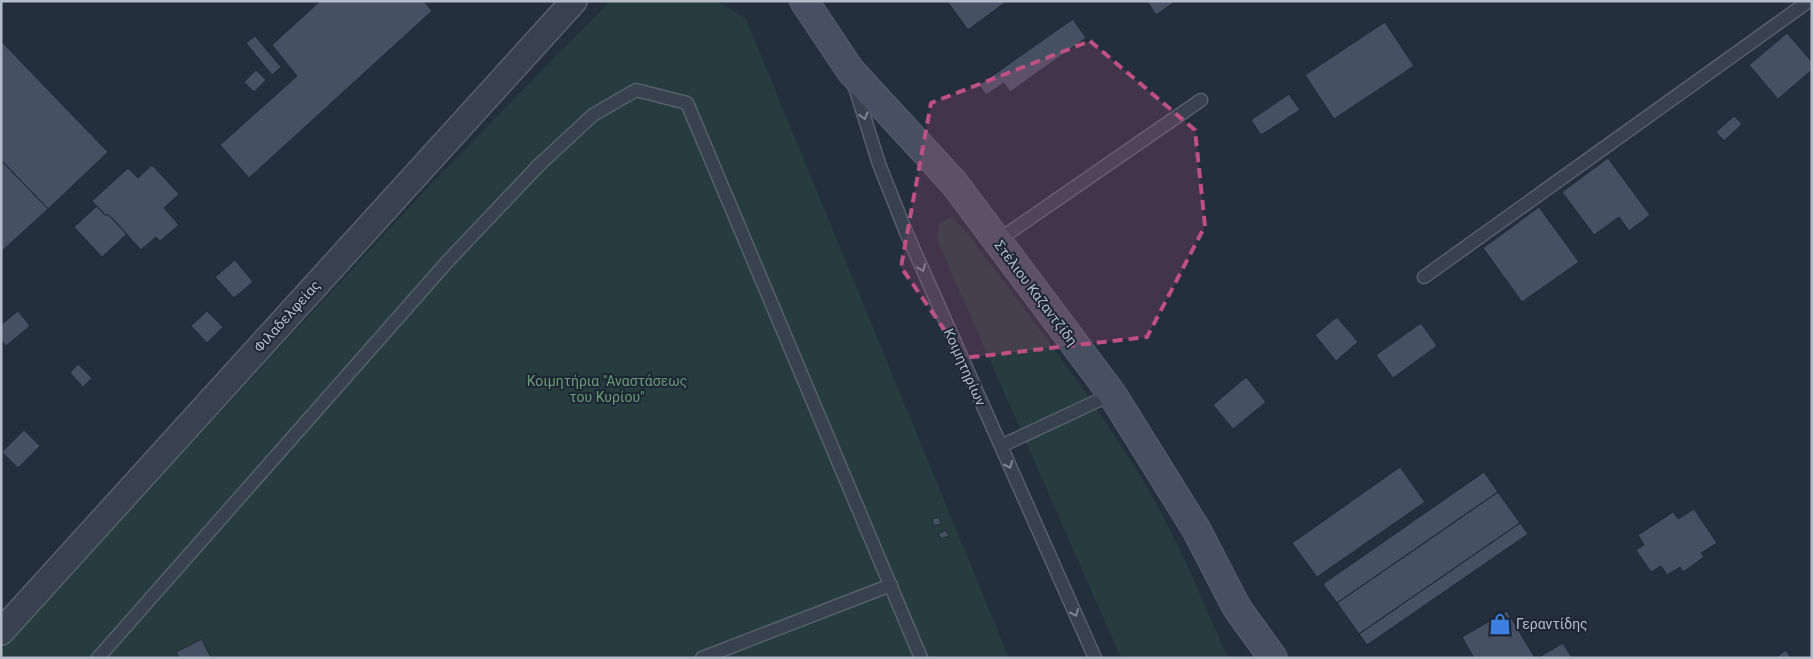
<svg xmlns="http://www.w3.org/2000/svg" width="1813" height="659" font-family="Roboto,sans-serif">
<rect width="100%" height="100%" fill="#242f3e"/>
<path fill="#263c3f" d="M610,1h107l29,18 263,639h-1008v-8l428,-464z
M951,217l12,11c62,82 125,162 178,249 35,58 60,120 87,181h-107l-184,-418 2,-16z"/>
<path fill="#455162" stroke="#1f2835" d="M320,1h104l8,10 -183,167 -29,-33 77,-69 -25,-31z
M947,1h60l-39,29z
M1147,1h29l-20,14z
M1073,19l13,19 -76,54 -6,-9 -18,12 -7,-10z
M1385,22l29,44 -80,53 -29,-44z
M1787,33l25,29v8l-34,29 -29,-34z
M255,36l26,31 -9,8 -26,-32z
M1,41l107,111 -60,57 -47,-49z
M256,70l10,10 -12,12 -10,-10z
M1289,94l11,16 -39,25 -10,-15z
M1734,116l8,8 -18,17 -8,-9z
M1608,158l42,57 -21,16 -10,-14 -25,18 -32,-43z
M1,160l47,49 -47,43z
M152,165l27,29 -15,14 15,17 -19,16 -4,-4 -15,13 -33,-36 -2,2 -14,-15 36,-33 10,10z
M97,206l9,10 2,-2 19,20 -25,23 -28,-30z
M1539,207l40,55 -57,40 -39,-54z
M235,260l18,22 -19,16 -19,-21z
M18,311l12,15 -24,20 -5,-6v-15z
M207,311l16,16 -16,16 -16,-17z
M1337,317l21,25 -22,19 -21,-26z
M1421,323l16,23 -44,32 -17,-23z
M78,364l14,14 -9,9 -13,-14z
M1246,377l20,25 -33,27 -20,-24z
M24,430l16,16 -22,22 -16,-16z
M1400,467l25,35 -108,75 -25,-34z
M1484,472l14,20 -161,111 -14,-19z
M1498,492l22,31 -161,111 -22,-31z
M1694,509l23,34 -16,10 3,4 -21,15 -3,-5 -13,8 -6,-9 -10,6 -15,-22 8,-5 -6,-10 35,-23 5,7z
M939,517l2,7 -7,2 -2,-7z
M1520,523l8,11 -161,111 -8,-11z
M946,530l3,6 -8,3 -3,-5z
M1507,611l28,47h-61l-12,-21z
M202,639l9,19h-32l-3,-6z
M1563,643l9,15h-34z
M1786,650l5,8h-16z"/>
<g fill="none" stroke-linecap="round" stroke-linejoin="round">
<g stroke="#565f6c" stroke-width="15">
<path id="lane" d="M854,84l25,80 27,68 189,426
M997,241l204,-141
M1424,277l385,-276
M1001,446l111,-52
M98,658l350,-397 91,-96 54,-50 43,-25 51,13 234,555
M702,658l189,-73"/>
</g>
<g stroke="#565f6c" stroke-width="28">
<path id="street" d="M1,632l573,-631"/>
</g>
<g stroke="#565f6c" stroke-width="30">
<path id="secondary" d="M804,1l46,69 104,113 158,211 84,135 41,79 36,50"/>
</g>
<use href="#lane" stroke="#38414e" stroke-width="12"/>
<use href="#street" stroke="#38414e" stroke-width="25"/>
<use href="#secondary" stroke="#465061" stroke-width="28"/>
</g>
<defs><path id="oneway-chevron" d="M-2-3.5L2.5 0L-2 3.5" fill="none" stroke-width="1.6" stroke-linecap="round" stroke-linejoin="round" transform="scale(1.25)"/></defs>
<g stroke="#7c8592">
<use href="#oneway-chevron" transform="translate(864 116) rotate(73)"/>
<use href="#oneway-chevron" transform="translate(922 268) rotate(67)"/>
<use href="#oneway-chevron" transform="translate(1009 465) rotate(66)"/>
<use href="#oneway-chevron" transform="translate(1075 613) rotate(66)"/>
</g>
<path fill="#bd5182" fill-opacity="0.2" stroke="#bd5182" stroke-width="4" stroke-dasharray="10 6" stroke-linejoin="round" d="M1090,41l105,89 10,96 -58,111 -183,21 -63,-91 30,-164z"/>
<defs>
<g id="shop-bare" transform="scale(1.725)"><path d="M-5-2.5h2.3a2.7 3.5 0 0 1 5.4 0H5L5.5 6h-11ZM-1.5-2.5h3a1.5 2.3 0 0 0-3 0Z" fill="#3f7fe0" stroke="#1d2633" stroke-width="2.5" paint-order="stroke"/></g>
</defs>
<g fill-rule="evenodd">
<use href="#shop-bare" x="1500" y="624"/>
</g>
<g text-anchor="middle" stroke-width="4" stroke-linejoin="round" paint-order="stroke">
<g font-size="14" fill="#b4bcc9" stroke="#1d2633">
<text transform="translate(1036 293) rotate(53)" y="5">Στέλιου Καζαντζίδη</text>
<text transform="translate(287 316) rotate(-48)" y="5">Φιλαδελφείας</text>
<text transform="translate(965 367) rotate(66)" y="5">Κοιμητηρίων</text>
</g>
<g font-size="14" fill="#6b9a76" stroke="#1d2633">
<text x="607" y="386">Κοιμητήρια "Αναστάσεως<tspan x="607" dy="16">του Κυρίου"</tspan></text>
</g>
<g font-size="14" fill="#b4bcc9" stroke="#1d2633" text-anchor="start">
<text x="1516" y="629">Γεραντίδης</text>
</g>
</g>
<rect width="1813" height="659" fill="none" stroke="#b4bcc9" stroke-width="5"/>
</svg>
